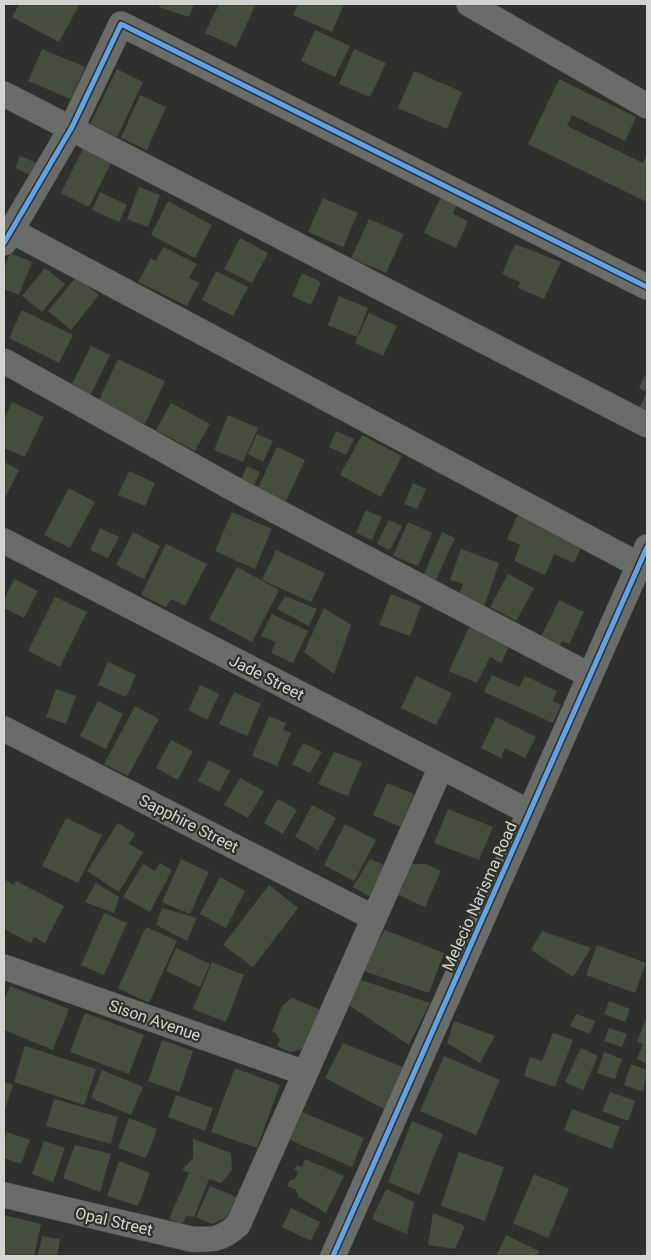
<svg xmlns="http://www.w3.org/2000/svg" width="651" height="1260" font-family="Roboto,sans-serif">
<rect width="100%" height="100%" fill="#2e312b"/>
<path fill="#454d3f" d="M19,4h61l-21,38 -47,-25z
M160,4h34l-5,13 -30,-10z
M219,4h37l-20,43 -31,-14z
M298,4h46l-12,28 -39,-17z
M315,30l35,16 -15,31 -34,-16z
M42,49l43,18 -14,32 -43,-18z
M354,49l32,14 -16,34 -31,-13z
M117,69l26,13 -26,55 -27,-13z
M414,71l48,21 -15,37 -49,-21z
M559,79l77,38 -11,24 -53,-26 -5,11 76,37 4,-9v48l-119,-58z
M140,95l26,12 -19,43 -26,-12z
M84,147l28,14 -23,46 -28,-14z
M20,156l24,10 -5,13 -24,-11z
M139,187l21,8 -12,32 -21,-8z
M100,192l27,13 -8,17 -27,-12z
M442,194l16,8 -5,12 15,7 -12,27 -32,-15z
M323,198l35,15 -15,34 -35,-15z
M168,201l44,24 -17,33 -44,-23z
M369,219l35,15 -18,39 -35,-15z
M240,238l28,15 -16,30 -28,-14z
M515,244l46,18 -17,37 -26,-11 2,-6 -18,-8z
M163,247l34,17 -8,14 10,5 -12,23 -49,-24 13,-24 5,3z
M10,253l22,9 -13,33 -15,-6v-20z
M45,268l20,16 -23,28 -20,-16z
M216,271l32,16 -15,29 -31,-16z
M302,273l19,9 -10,23 -19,-9z
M76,277l23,18 -28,35 -23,-19z
M339,296l29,12 -11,29 -29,-12z
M22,310l51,25 -14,28 -50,-25z
M369,313l28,13 -14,30 -28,-13z
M91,346l19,9 -21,43 -19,-10z
M118,359l47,22 -20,43 -47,-22z
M647,371v21l-8,-4z
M647,392v26l-10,-5z
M12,402l32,15 -19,40 -21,-9v-28z
M171,403l39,21 -15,27 -39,-21z
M228,415l30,13 -15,34 -29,-12z
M336,431l18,8 -8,16 -17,-8z
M257,434l16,7 -10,21 -15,-8z
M362,435l40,21 -21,41 -41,-22z
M277,447l28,13 -20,43 -28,-13z
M4,462l15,8 -15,30z
M247,466l13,6 -7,16 -13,-6z
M129,471l26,12 -10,23 -27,-11z
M413,483l13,6 -9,20 -13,-5z
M69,488l26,14 -25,46 -26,-13z
M366,510l16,7 -10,23 -16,-7z
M232,512l40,17 -17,40 -40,-18z
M518,514l65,29 -9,20 -20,-9 -9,21 -31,-14 6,-16 -13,-6z
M389,520l13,6 -12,24 -13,-6z
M408,522l24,11 -14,33 -25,-10z
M100,528l19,9 -11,21 -18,-8z
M133,532l27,14 -16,33 -28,-14z
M442,532l13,6 -21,46 -12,-5z
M166,544l41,20 -22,42 -14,-7 -5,8 -25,-12z
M461,549l38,14 -16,47 -26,-9 6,-17 -13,-4z
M276,550l49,23 -14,29 -49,-22z
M237,567l42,23 -27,52 -43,-23z
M508,574l26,14 -18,33 -26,-14z
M14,579l24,12 -14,27 -20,-10v-8z
M391,594l30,12 -11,30 -31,-11z
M285,596l32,13 -8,17 -32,-17z
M55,597l32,15 -27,55 -32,-16z
M559,600l25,12 -15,32 -7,-3 -4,9 -19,-9z
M324,608l27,17 -17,49 -30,-22z
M272,614l36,17 -15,32 -22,-10 5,-11 -15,-6z
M470,625l40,19 -9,19 -11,-6 -13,26 -28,-12z
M108,662l28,13 -10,22 -28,-12z
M492,675l27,12 6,-11 32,15 -4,10 8,4 -8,18 -69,-31z
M416,676l36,17 -16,32 -35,-17z
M200,685l19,9 -12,26 -19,-10z
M56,689l20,7 -10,28 -20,-7z
M234,692l27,12 -14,32 -28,-12z
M98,701l25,13 -17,35 -26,-13z
M135,706l24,13 -31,57 -24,-12z
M269,716l17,7 -3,7 8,3 -14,33 -25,-10z
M496,717l40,20 -11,21 -20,-10 -4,10 -20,-10z
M171,740l22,11 -15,29 -22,-12z
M303,743l19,9 -12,21 -18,-9z
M334,752l28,10 -14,34 -30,-12z
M209,760l21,11 -11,21 -21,-11z
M240,778l24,13 -16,27 -24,-13z
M387,783l27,11 -13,33 -28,-12z
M278,799l19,11 -14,24 -19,-11z
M312,805l24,13 -18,32 -23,-13z
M448,809l45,18 -14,33 -45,-17z
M66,818l36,17 -24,48 -36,-17z
M118,823l17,11 -6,10 14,8 -24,40 -32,-21z
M345,824l31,16 -22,41 -30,-16z
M181,859l28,13 -19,42 -28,-12z
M370,859l16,7 -15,31 -18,-10z
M160,863l12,7 -22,42 -27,-15 20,-33 12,7z
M412,864h14l15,7 -16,36 -27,-12z
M220,877l25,14 -19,37 -26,-14z
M4,879l10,6 2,-4 48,25 -19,37 -11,-6 -3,6 -27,-14z
M96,883l23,14 -5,16 -29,-11z
M269,885l29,23 -45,59 -30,-22z
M162,908l35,10 -10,23 -31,-16z
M104,913l23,10 -23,52 -23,-10z
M146,927l31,14 -28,62 -31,-15z
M385,930l59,23 -15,40 -68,-23z
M542,931l49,17 -18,29 -42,-27z
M597,945l49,18 -11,30 -49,-18z
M176,948l34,16 -10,23 -34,-16z
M212,962l32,13 -18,47 -33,-13z
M358,979l72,24 -21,42 -59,-39z
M10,986l59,23 -16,41 -49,-20v-30z
M292,998l29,12 -17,39 -14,3 -13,-6 3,-6 -4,-7 -4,-1 10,-26z
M609,1001l21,8 -5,13 -21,-8z
M85,1013l59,22 -15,39 -59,-22z
M576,1014l19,7 -5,13 -20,-8z
M646,1019h1v45l-10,-5 6,-15 -6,-2z
M454,1021l41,15 -15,27 -33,-20z
M609,1028l18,6 -5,13 -18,-6z
M553,1033l20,7 -18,47 -31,-11 6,-19 12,4z
M162,1040l31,11 -14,41 -31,-11z
M343,1043l60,24 -17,43 -61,-32z
M25,1046l71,23 -12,36 -70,-23z
M581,1048l17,8 -15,34 -18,-8z
M604,1052l18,7 -7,20 -18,-6z
M444,1056l56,24 -24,55 -56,-24z
M631,1064l16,6 -4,22 -19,-7z
M235,1068l45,17 -23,63 -46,-16z
M102,1070l41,17 -12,28 -40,-17z
M4,1082l9,3 -9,28z
M610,1092l25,9 -7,20 -26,-10z
M176,1095l37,13 -8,23 -37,-14z
M54,1099l64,18 -7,27 -65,-18z
M572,1109l48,18 -8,22 -48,-19z
M302,1112l62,26 -12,29 -62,-27z
M129,1118l28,11 -11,29 -28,-10z
M412,1121l31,13 -24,61 -31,-13z
M7,1132l23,8 -9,24 -17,-6v-17z
M193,1139l38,14 1,17 -11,13 -12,-4 -15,38 -8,-1 -4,9 -13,-6 20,-46 15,5 -22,-8 11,-12z
M44,1141l21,7 -12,34 -21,-8z
M75,1145l36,9 -11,38 -37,-14z
M459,1152l45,15 -19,54 -44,-15z
M305,1159l39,17 -18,37 -27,-16 -3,-7 -9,-4 3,-6 5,-1 3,-7 -4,-2 3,-5 5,2z
M119,1161l31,12 -12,33 -31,-10z
M534,1174l35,15 -21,49 -35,-15z
M210,1186l26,11 -9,20 -15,7 -16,-7z
M386,1189l28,13 -7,32 -35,-15z
M291,1208l29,14 -9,19 -29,-14z
M433,1213l32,13 -10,23 -27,-4z
M4,1215l37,9 -7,32h-30z
M506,1235l33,16 -2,5h-41z
M42,1236l18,3 -3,17h-19z"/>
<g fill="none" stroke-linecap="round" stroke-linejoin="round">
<g stroke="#4b4e48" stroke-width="26">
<path id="street" d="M469,4l178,102
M4,94l643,331
M12,231l627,334
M4,243l68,-116 49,-103 526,263
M4,361l230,128 355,186
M4,541l525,271
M4,729l370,189
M4,967l301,106
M4,1195l187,44c22,1 30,1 47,-14l203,-458
M333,1256l314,-709"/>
</g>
<use href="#street" stroke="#696c66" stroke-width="25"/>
<g stroke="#2d3329" stroke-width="8">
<path id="cycleway" d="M4,243l68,-116 49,-103 526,263
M333,1256l314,-709"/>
</g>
<use href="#cycleway" stroke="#60a3ed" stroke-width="5"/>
</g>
<g text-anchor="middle" stroke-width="4.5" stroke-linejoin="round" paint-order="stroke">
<g font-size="16" fill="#d1d5ce" stroke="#2d3329">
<text transform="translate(267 677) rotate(27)" y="6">Jade Street</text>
<text transform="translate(189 823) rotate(27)" y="6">Sapphire Street</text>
<text transform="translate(479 896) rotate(-66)" y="6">Melecio Narisma Road</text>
<text transform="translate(155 1020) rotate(19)" y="6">Sison Avenue</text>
<text transform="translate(114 1221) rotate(13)" y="6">Opal Street</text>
</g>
</g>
<rect width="651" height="1260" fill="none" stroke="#d1d5ce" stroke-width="10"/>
</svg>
